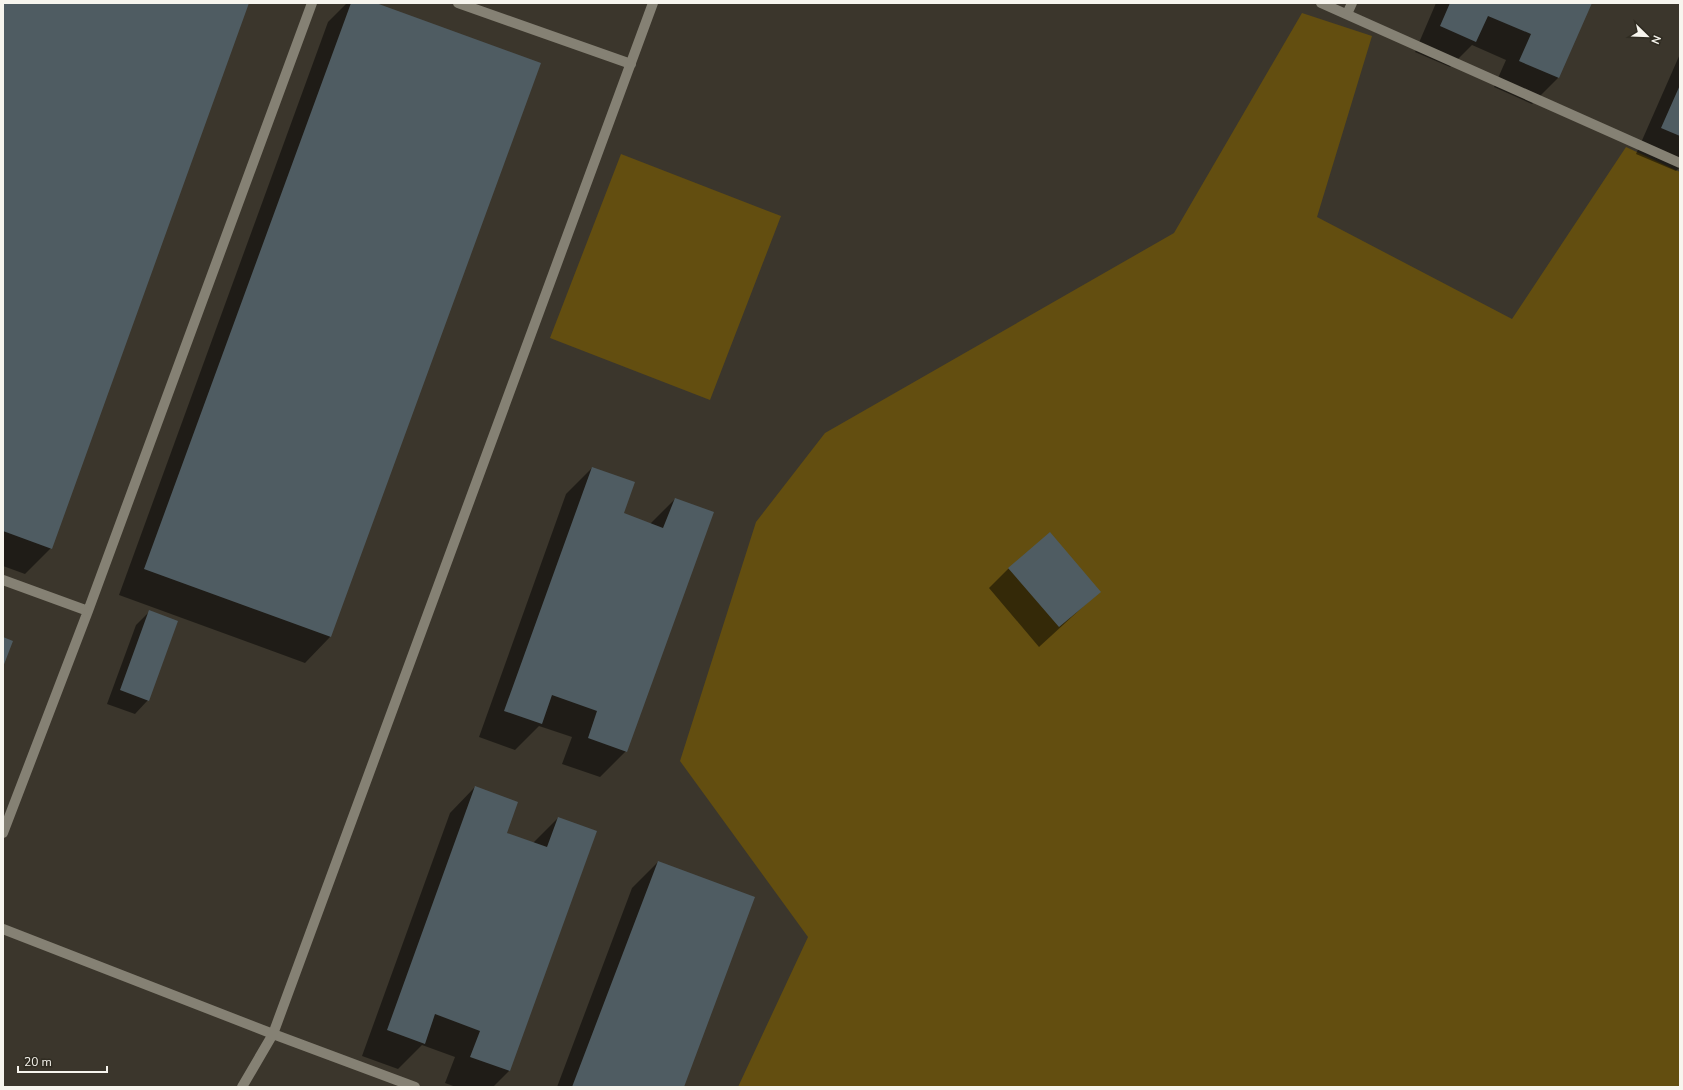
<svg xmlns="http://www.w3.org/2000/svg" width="1683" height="1090" font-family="'Nunito Sans',sans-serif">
<rect width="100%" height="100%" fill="#3b362c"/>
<path fill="#634e10" d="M1302,13l70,23 -55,181 195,102 114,-172 54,25v915h-942l70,-150 -128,-176 76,-239 69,-89 349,-200z
M621,154l160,62 -71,184 -160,-62z"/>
<path fill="#0007" d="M3,3h245l-197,545 -26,26 -22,-8z
M347,3h26l-43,634 -25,26 -186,-68 209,-573z
M1436,3h155l-33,75 -26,26 -38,-17 12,-27 -34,-15 -22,22 -35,-15z
M1680,54v113l-4,4 -40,-17z
M592,468l31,46 27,10 25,-25 -49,252 -26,26 -38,-13 10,-27 -33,-11 -24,24 -36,-13 87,-243z
M1009,568l90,24 -60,55 -50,-59z
M149,612l-1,88 -13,14 -28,-10 29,-79z
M475,787l31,46 27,10 25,-25 38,14 -87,239 -16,16h-37l-11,-4 10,-26 -33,-12 -24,24 -36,-13 88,-243z
M658,862l25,225h-126l75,-199z"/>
<path fill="#4f5c62" d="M3,3h246l-197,546 -49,-18z
M351,3h25l165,60 -210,574 -187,-68z
M1450,3h142l-33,75 -40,-17 12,-27 -43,-18 -12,26 -36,-16z
M1680,85v51l-19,-8z
M592,467l43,15 -11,31 39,15 12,-30 39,14 -87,240 -39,-14 9,-27 -45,-16 -10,29 -38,-13z
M1050,532l51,60 -42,35 -51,-59z
M149,610l29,11 -29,80 -29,-11z
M3,637l10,4 -10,26z
M475,786l43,16 -11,31 40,14 11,-30 39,14 -87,240 -40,-14 10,-26 -45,-17 -10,30 -38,-14z
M658,861l97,36 -71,190h-112z"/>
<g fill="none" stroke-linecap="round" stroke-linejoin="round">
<path stroke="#858174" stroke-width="10" d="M458,3l173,61
M1321,3l359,160
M1347,14l5,-11
M3,580l85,31
M3,833l85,-222 224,-608
M3,929l270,105 142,53
M242,1087l31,-53 380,-1031"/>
</g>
<rect width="1683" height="1090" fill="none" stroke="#f7f5ee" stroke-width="8"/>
<g transform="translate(1647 36) rotate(113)" stroke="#302c22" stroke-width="3" paint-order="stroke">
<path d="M0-3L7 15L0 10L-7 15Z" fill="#f7f5ee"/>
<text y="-6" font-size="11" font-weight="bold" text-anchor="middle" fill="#f7f5ee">N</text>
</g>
<path d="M18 1066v6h89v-6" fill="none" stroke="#f7f5ee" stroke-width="2"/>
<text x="24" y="1066" font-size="12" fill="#f7f5ee" stroke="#302c22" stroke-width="3" paint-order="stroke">20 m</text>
</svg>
